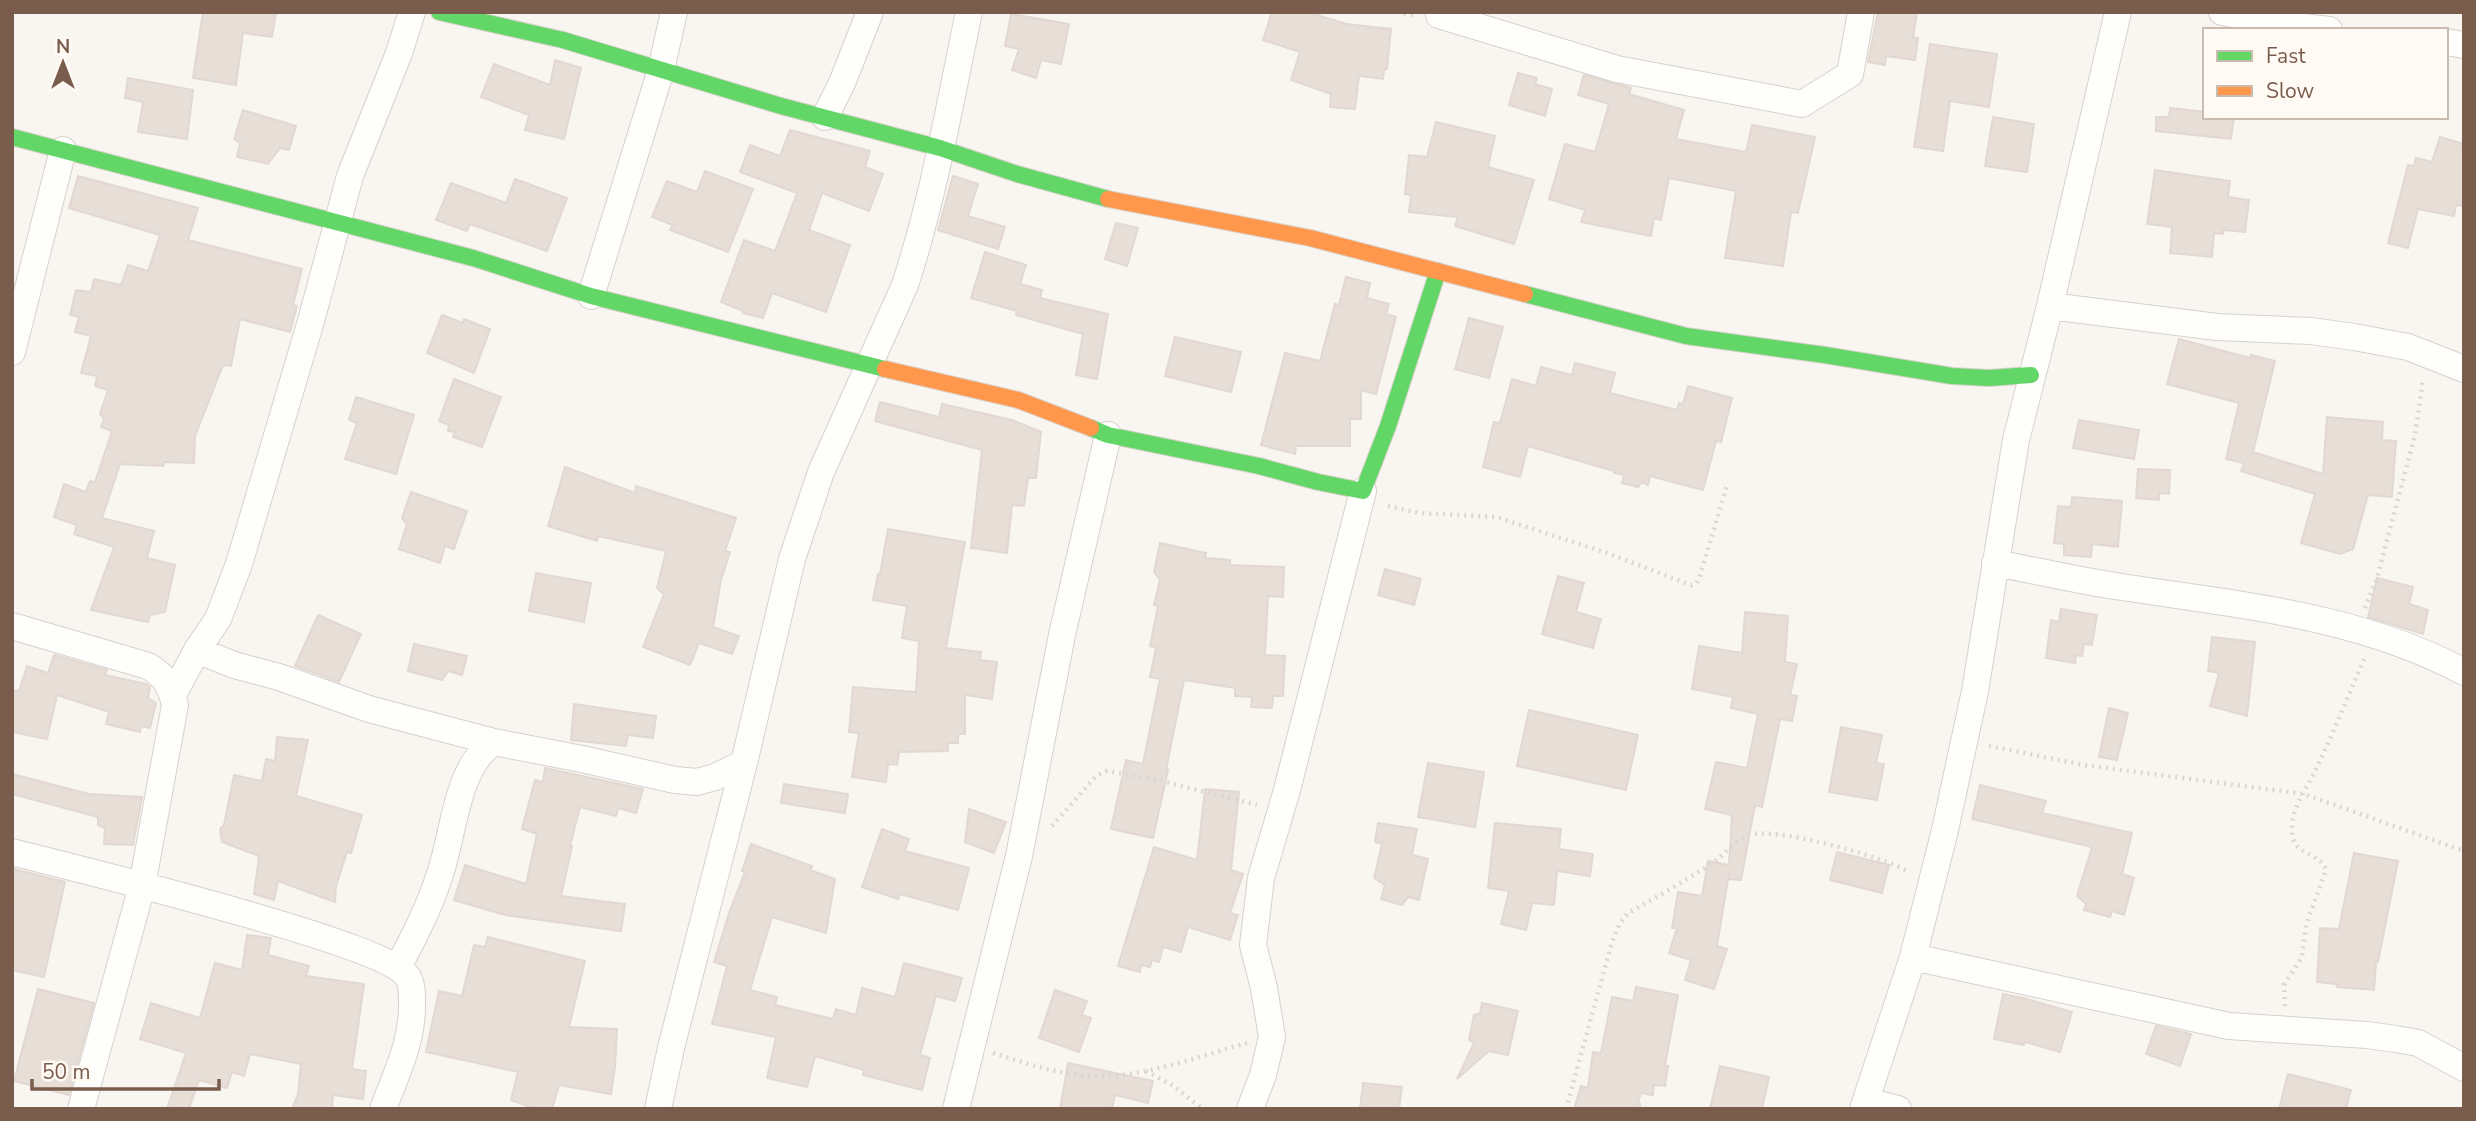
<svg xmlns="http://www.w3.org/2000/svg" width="2476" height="1121" font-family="'Nunito Sans',sans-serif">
<rect width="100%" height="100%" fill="#f9f5f0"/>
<path fill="#e6ded7" stroke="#e2d8d2" stroke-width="2" d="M203,12h73l-4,25 -29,-4 -7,52 -43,-7z
M1272,12h36l38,12 45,5 -4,40h-3l-1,10 -24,-3 -4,33 -25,-2 1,-13 -40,-14 9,-28 -37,-12z
M1878,12h39l-4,26h5l-3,22 -29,-4 -1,9 -17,-3z
M1011,14l58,10 -8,40 -20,-4 -5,18 -24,-8 7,-21 -14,-3z
M1930,44l67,10 -8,53 -39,-6 -7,50 -29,-4z
M555,60l26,8 -17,71 -39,-9 4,-15 -48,-18 13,-33 56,21z
M1518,73l19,5 -2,6 17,5 -7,27 -36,-11z
M1584,75l47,13 -2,6 55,16 -8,29 70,13 6,-27 63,12 -17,76 -7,-1 -8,54 -58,-8 11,-67 -67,-13 -8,42 -7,-2 -3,18 -70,-14 4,-12 -36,-11 16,-55 30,8 14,-48 -31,-9z
M128,78l65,12 -6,49 -49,-7 5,-30 -18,-4z
M2170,108l35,4v5h29l-3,22 -75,-8v-14h13z
M243,110l53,16 -7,24 -9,-2 -12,16 -31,-7 3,-14 -6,-4z
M1993,117l41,7 -7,48 -42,-6z
M1436,122l59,14 -7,31 46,13 -20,64 -59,-18 3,-9 -49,-5 2,-17 -6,-1 4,-39 18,2z
M790,130l80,21 -5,16 18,7 -14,37 -47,-18 -13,37 41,15 -24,67 -54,-19 -9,25 -20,-5v-2l-22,-9 23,-62 31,11 22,-58 -57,-21 10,-27 30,11z
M2440,137l24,7v62l-8,-1 -2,11 -36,-7 -10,39 -20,-5 20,-78 6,1 2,-8 16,4z
M2155,170l75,11 -2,16 21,3 -4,32 -22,-2v4l-9,-1 -2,24 -42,-4 2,-26 -25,-3z
M705,171l48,18 -25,63 -58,-22 3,-5 -21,-8 15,-36 30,11z
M78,176l120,32 -10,32 114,29 -9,36 4,1 -7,26 -50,-13 -9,47 -8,-1 -28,71 -1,27 -29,-1 -2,4 -43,-2 -18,54 52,13 -7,27 28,7 -10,47 -15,3 -2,7 -57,-12 23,-63 -40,-13 3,-9 -23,-8 10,-33 22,8 4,-11 5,1 17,-51 -11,-4 3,-8 -4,-5 8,-24 -13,-4 2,-10 -16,-3 10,-37 -16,-4 4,-15 -9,-2 6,-25 15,2 3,-13 27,6 7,-20 20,6 12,-36 -91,-27z
M953,176l25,8 -10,32 37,11 -7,22 -60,-19z
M515,179l52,19 -20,53 -77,-27 -3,7 -31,-11 15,-37 55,20z
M1116,223l22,5 -11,38 -22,-7z
M985,252l41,13 -6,19 22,6 -2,8 68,16 -11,65 -21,-4 7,-41 -67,-19 1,-4 -46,-13z
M1346,277l24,6 -3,15 22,6 -3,10 10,3 -20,77 -15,-4v29h-11v27h-54l-1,8 -34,-9 24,-92 35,8 15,-57 4,1z
M442,315l21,8 1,-4 26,10 -16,44 -47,-20z
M1469,318l34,9 -14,51 -34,-9z
M1175,337l66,15 -10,40 -66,-16z
M2179,339l71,19 1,-3 24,6 -22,91 70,22 4,-57 56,5 -1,18 14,1 -4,56 -24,-2 -15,54 -13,5 -39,-11 14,-49 -74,-23 3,-8 -18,-4 13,-56 -72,-19z
M1575,363l40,10 -5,20 67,17 2,-7 4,1 5,-18 44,12 -11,44 -5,-1 -13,49 -53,-14 -2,9 -6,-3 -4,5 -16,-4 2,-8 -10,-2v-2l-86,-25 -8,31 -37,-10 11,-45 6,1 12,-44 24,7 5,-19 31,8z
M454,379l47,18 -19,50 -29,-10 2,-5 -7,-1 1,-6 -10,-4z
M356,397l58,18 -18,59 -51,-15 12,-36 -8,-3z
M880,402l59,15 3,-13 70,16 29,12 -5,46h-8l-4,28 -12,-1 -5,48 -36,-5 11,-98 -107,-29z
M2079,420l60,10 -5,29 -61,-11z
M565,467l70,26 1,-7 100,32 -11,33 5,1 -9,28 -8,47 26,9 -7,18 -33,-11 -9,22 -47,-18 21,-53 -7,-6 9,-37 -68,-15 -1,5 -49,-15z
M2138,469l32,1 -1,24 -10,-1v7l-23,-2z
M411,492l56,19 -13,38 -9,-3 -5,17 -41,-14 8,-25 -5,-6z
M2072,497l50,4 -4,46 -26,-3 -1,13 -27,-2v-11l-10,-1 4,-37 13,1z
M888,529l77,13 -19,106 35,4 -1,8 17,2 -5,37 -27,-4v39h-7v9h-10v8l-49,1 -2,13 -9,-1 -2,18 -34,-5 7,-44 -10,-1 4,-45 63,5 3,-51 -17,-3 5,-32 -34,-6 5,-26h2z
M1160,543l46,10 -1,5 25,2v5l54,2 -1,30 -15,-1 -3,59 20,1 -2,40h-10l-1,12 -21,-1 1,-10 -17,-1v-8l-51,-8 -18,90h2l-15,68 -42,-9 15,-69 17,4 17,-85 -10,-2 6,-29 -6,-2 8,-40 -4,-1 6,-25 -6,-8z
M1385,569l36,10 -7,26 -36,-10z
M536,573l55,10 -7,39 -55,-11z
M1558,576l26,7 -8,29 25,7 -8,29 -51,-14z
M2377,578l36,9 -4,17 19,6 -5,24 -55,-17z
M2061,609l36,6 -5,30 -8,-1 -2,12 -6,-1 -1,8 -29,-5 5,-38 8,2z
M1745,612l43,4 -3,46 12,2 -7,31 7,1 -5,25 -12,-2 -18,88 -7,-2 -14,75 -13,-1 1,-6 -12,73 10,3 -13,40 -29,-9 6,-20 -22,-7 8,-25h-5l6,-36 24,4 6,-35 21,4 3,-50 -27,-6 11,-47 31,6 11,-54 -27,-6 2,-11 -41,-8 7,-43 43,7z
M318,615l43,19 -22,48 -44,-16z
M2212,637l43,5 -8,74 -37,-10 9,-33 -11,-2z
M414,644l53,12 -5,19 -14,-4 -6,9 -34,-9z
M54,655l53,15 -2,5 41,9 4,3 -2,11 8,5 -6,25 -9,-2 -1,6 -34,-8 3,-12 -52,-17 -10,44 -35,-7v-42l7,1 8,-25 21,7z
M574,704l82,12 -3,22 -25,-3 -2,11 -55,-6z
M2109,708l19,5 -11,47 -18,-3z
M1529,710l109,25 -12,55 -109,-24z
M1841,727l41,8 -6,28 8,1 -7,36 -48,-8z
M277,737l31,3 -12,56 66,19 -11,38 -4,-1 -11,34 -1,16 -57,-21 -4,19 -20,-6 5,-38 -37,-14 -2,-13 4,-4 10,-50 28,6 4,-22 9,2z
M1428,763l56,9 -9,55 -57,-10z
M545,768l98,21 -7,24 -18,-5 -2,8 -36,-9 -10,39h2l-11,50 64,8 -4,27 -116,-16 -51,-15 11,-35 61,19 11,-50 -15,-5 13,-49 8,2z
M12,774l77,20 53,3 -9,48 -29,-1 1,-16 -7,-3v-8l-86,-23z
M784,784l64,10 -3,19 -64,-10z
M1980,785l66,16 -4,12 90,20 -10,41 12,4 -10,37 -12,-4 -2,6 -26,-7 2,-6 -9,-8 15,-49 -120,-28z
M1205,789l34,3 -8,78 12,4 -13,39 8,2 -8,25 -42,-13 -7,25 -18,-5 -4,15 -7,-2 -2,7 -9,-2 -1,7 -22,-6 36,-119 43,13z
M969,809l37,13 -12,31 -29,-11z
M1378,823l39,6 -5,26 16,4 -9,41 -11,-3 -6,8 -21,-6 4,-14 -11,-7 8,-34 -7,-2z
M1495,823l66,6 -2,20 34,5 -3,22 -33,-5 -3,34 -22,-2 -6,27 -25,-6 8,-33 -21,-3z
M882,829l27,10 -4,12 64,17 -11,42 -58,-16 -2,5 -36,-12z
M751,844l61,22 -2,4 25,9 -9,54 -54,-16 -22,73 27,7 -2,8 58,14 3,-10 20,6 6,-27 33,9 9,-34 58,15 -7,23 -19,-5 -16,59 10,3 -8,32 -59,-15 1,-5 -49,-14 -8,31 -40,-9 9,-41 -64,-13 15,-58 -13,-4 15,-49 16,-41 -3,-1z
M1837,852l52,13 -7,28 -52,-13z
M2354,853l44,8 -20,101h-2l-2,28 -37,-3v-3l-20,-2 3,-54 19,1z
M14,869l51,13 -21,95 -32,-7z
M247,935l24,3 -3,17 41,11 -3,10 58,8 -12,85 14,2 -3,28 -30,-4 -1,14h-40l6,-15 3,-30 -51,-10 -6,22 -12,-4 -5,16 -28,-8 -10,29h-22l19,-56 -46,-14 11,-36 49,15 15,-55 27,7z
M488,937l97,24 -16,66 48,2 -2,38 -4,27 -52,-9 -7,24h-17l-24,-9 7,-28 -92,-20 13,-61 23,5 12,-51 11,2z
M1636,987l42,8 -13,70 3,1 -3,20 -11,-1 -1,10 -12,-2 -3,10 2,1v5h-66l7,-23 7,2 5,-36 8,1 11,-56 21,4z
M38,989l56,14 -25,92 -55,-14z
M1055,990l32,11 -5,14 9,3 -12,34 -40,-14z
M2003,994l24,5 45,13 -12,40 -35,-10 -1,3 -30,-6z
M1482,1003l36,8 -10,44 -19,-4 -32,28 17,-36 -5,-3 5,-25 6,-2z
M2156,1026l35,8 -11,32 -34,-12z
M1068,1063l85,18 -5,22 -33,-8 -3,14h-52z
M1720,1066l49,11 -7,32h-52z
M2288,1074l63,16 -5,19h-67z
M1363,1083l39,4 -3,22h-39z"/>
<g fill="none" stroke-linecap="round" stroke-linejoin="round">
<g stroke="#d7d1cb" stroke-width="28">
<path id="street" d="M2222,12l81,15 26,3
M1439,15l178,54 185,35 48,-30 11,-62
M2446,42l18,3
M825,117l17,-34 28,-71
M591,296l70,-226 13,-58
M2050,306l167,21 94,4 43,6 54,10 56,22
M12,352l51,-202
M1995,563c43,8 85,18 127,24 116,18 236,28 342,85
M12,626l136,40c17,10 23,20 27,39l-33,181 -61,223
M197,650l37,15 45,12 90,32 125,33
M173,695l24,-45 21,-31 21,-55 72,-243 39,-145 49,-123 13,-41
M12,852c58,15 372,91 395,124 5,6 5,18 5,26 1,39 -15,70 -29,107
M1913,957l316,69 138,9 29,4 22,4 46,25
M398,967c16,-30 32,-61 42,-93 14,-40 16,-108 54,-132l88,17 93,21 22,2 18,-5 29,-14
M1867,1101l31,8
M658,1109l13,-61 73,-285 48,-204 29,-87 84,-187c29,-89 45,-182 64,-273
M956,1109l63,-253 43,-221 46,-200
M1250,1109l13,-34 9,-38 -8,-49 -11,-43 8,-67 26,-88 76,-299
M1863,1109l50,-152 32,-127 30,-139 41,-251 34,-134 68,-294"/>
</g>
<g stroke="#d9d2cb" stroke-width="18">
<path id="fast" d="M439,12l124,28 218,66 159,42 77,26 91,25
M12,137l461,121 118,38 294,73
M1525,294l161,42 139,19 127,21 37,2 42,-3
M1091,428l17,7 151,31 59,16 45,9 25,-65 50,-155"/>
</g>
<g stroke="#d9d2cb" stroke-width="18">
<path id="slow" d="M1108,199l202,39 215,56
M885,369l133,31 73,28"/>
</g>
<path stroke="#dcd5d0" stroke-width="4.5" stroke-dasharray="2 5" stroke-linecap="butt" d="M1397,12l19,4
M1388,506l31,7 77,4 111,36 84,32 5,-1 3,-5 28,-94
M2365,608l12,-30 38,-143 8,-56
M1989,746l95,19 220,29 160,57
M1052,826l44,-50 11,-5 51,9 99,25
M2285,1006l-1,-21 18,-28 4,-32 20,-55c-5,-17 -29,-14 -33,-32 -2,-9 -1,-19 2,-27 5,-15 15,-29 22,-44 17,-36 32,-73 48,-110
M993,1053c33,10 66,22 100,23 50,2 106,-20 154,-33
M1146,1071l26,14 31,24
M1566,1109l46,-167 7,-17 9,-12c28,-15 56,-32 83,-49 13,-9 23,-23 38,-29 25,-9 136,22 160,37"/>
<use href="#street" stroke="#fefefd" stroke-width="26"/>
<use href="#fast" stroke="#63d668" stroke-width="16"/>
<use href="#slow" stroke="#ff974d" stroke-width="16"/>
</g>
<rect width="2476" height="1121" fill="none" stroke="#7a5c4d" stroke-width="28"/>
<rect x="2203" y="28" width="245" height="91" fill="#fffaf3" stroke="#cabbb1" stroke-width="2"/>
<rect x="2217" y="51" width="35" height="10" fill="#63d668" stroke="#cabbb1" stroke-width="2"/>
<text x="2266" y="63" font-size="21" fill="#7a5c4d">Fast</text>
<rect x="2217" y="86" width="35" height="10" fill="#ff974d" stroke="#cabbb1" stroke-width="2"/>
<text x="2266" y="98" font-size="21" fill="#7a5c4d">Slow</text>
<g transform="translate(63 63)" stroke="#fffaf3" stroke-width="5" paint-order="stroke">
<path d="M0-5L12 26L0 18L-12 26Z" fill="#7a5c4d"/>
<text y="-10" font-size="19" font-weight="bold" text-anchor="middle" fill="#7a5c4d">N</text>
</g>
<path d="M32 1079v10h187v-10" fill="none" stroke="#7a5c4d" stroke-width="3.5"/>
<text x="42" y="1079" font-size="21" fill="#7a5c4d" stroke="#fffaf3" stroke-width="5" paint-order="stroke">50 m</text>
</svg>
